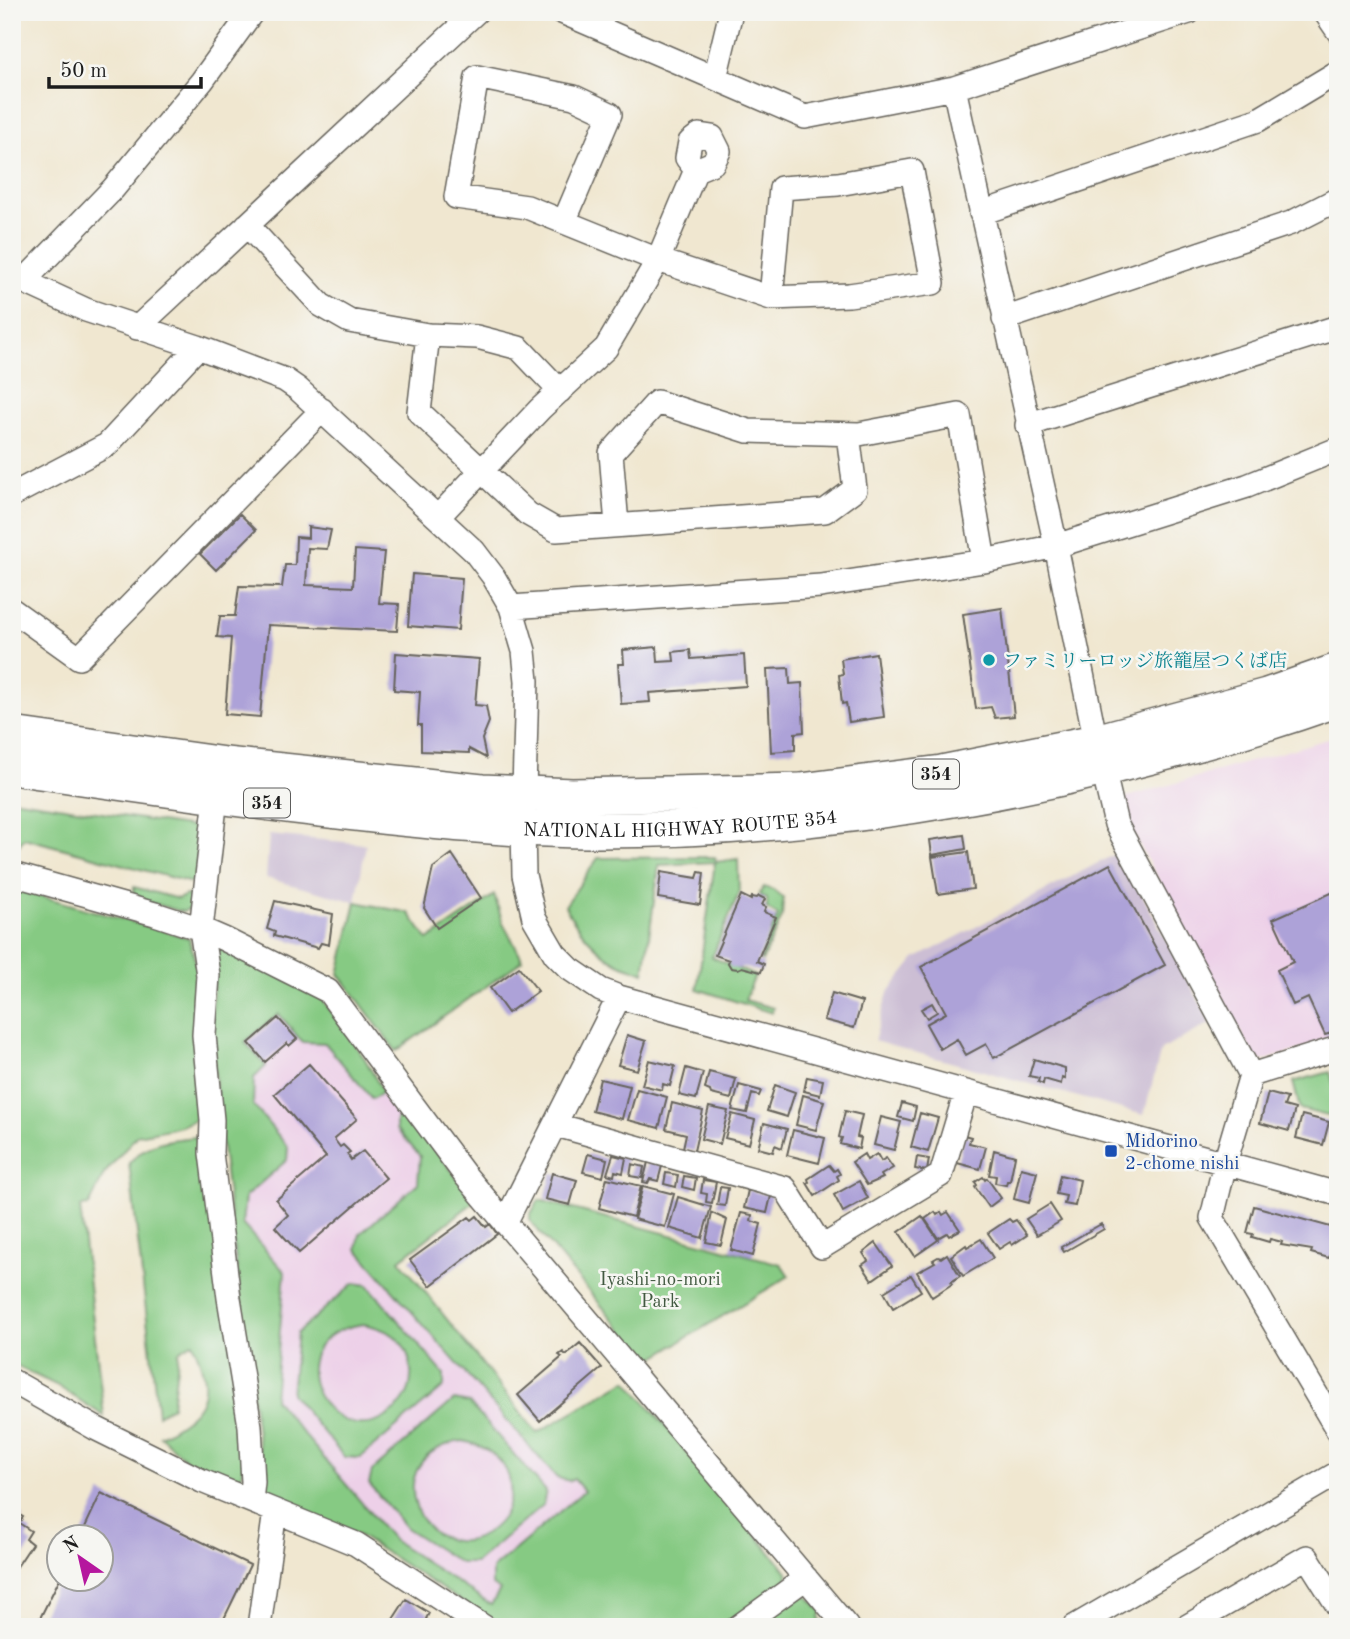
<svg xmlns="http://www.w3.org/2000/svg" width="1350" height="1639" font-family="'Old Standard TT','Noto Serif JP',serif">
<rect width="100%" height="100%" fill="#f6f6f2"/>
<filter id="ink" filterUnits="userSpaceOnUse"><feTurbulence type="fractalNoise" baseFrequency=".0143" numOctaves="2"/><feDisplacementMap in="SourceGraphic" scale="14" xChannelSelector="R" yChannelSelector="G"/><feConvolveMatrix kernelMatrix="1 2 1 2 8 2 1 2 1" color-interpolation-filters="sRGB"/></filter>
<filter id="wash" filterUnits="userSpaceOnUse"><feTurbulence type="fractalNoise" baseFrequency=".00686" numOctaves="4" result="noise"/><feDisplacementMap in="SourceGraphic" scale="28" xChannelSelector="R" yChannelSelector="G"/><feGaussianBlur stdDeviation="1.57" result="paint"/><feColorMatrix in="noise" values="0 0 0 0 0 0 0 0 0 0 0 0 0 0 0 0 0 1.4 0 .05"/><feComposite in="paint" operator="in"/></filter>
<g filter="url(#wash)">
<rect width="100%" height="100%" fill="#f0e7d0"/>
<path fill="#edd0e8" d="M1338,736v302l-76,23 -8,-5 -128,-236 -4,-16 6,-7z
M222,948l184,163 45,59 -12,61 -39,29 137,173 187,194h-223l-143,-92 -89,-34 -39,-265z"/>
<path fill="#ccbed4" d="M269,835l97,9 -10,58 -90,-24z
M1119,852l92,171 -50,27 -17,65 -270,-74 14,-48 27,-34z"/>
<path fill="#86ca83" stroke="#517350" stroke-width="2" fill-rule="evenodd" d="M12,799l188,29 -5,56 -171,-46 -12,17z
M715,857l1,5 22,-3 1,34 -27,64 43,19 -10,24 28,8 -1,5 -75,-24 18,-127 -56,3 -15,108c-8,-4 -18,-6 -26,-10 -22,-12 -42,-35 -53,-57l33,-48z
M134,887l44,12 8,-4 9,1 -4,12 -8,4 -50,-14z
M764,887l9,3 10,8 -1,19 -20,44 -2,-1 18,-45 -11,-6v-10l-8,-5z
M12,888l177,50 12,45 4,130c-21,16 -43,17 -68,22l-33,39 -15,32 -9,1 24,209 -48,-31 -44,-21z
M494,895l9,28 20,37 -127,91 -57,-77 17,-72 53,11 19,27z
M222,948l98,48 45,63 18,33 -11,7 -47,-56 -23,-1 -23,-28 -34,28 21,24 -12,12 -1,27 35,42 -1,13 -42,37 -3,27 43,48 -11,127 119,141 98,65 9,-15 -8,-5v-16l92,-78 -10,-12 -4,2 -13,-3 -200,-229 3,-15 58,-51 2,-27 -24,-27v-10l10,-8 69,90 -75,59 137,173 90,-53 161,193 -1,9 -63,45h-223l-143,-92 -89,-34 -5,-10 -44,-360 -9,-99 4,-79z
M1330,1072l8,27v14l-11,3 -27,-7 -7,-27z
M206,1136l38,319 -4,36 -44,-22 -36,-33c49,-27 53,-43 33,-94l-14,9 -7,55 -14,9 -29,-252c21,-25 47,-24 77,-27z
M539,1200l242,64 8,12 -141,85 -118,-140v-6z
M354,1283l14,2 76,89v13l-84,71 -16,-1 -53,-63 6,-61zM363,1324c11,2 21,5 30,11 20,15 24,48 9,67 -61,75 -146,-62 -39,-78z
M454,1400l15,3 77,88 -3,14 -68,58h-15l-54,-35 -37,-44 3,-13zM463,1441c35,8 57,32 43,70 -4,10 -12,17 -21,23 -64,37 -113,-80 -22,-93z
M799,1594h6l17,17 -3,8 6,8h-72z"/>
<g id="blocks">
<path fill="#ada2d8" d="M240,514l16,16 -40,40 -16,-16z
M308,527l23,3 -4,19 -19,-1 -2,37 47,2 2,-37 29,2 -5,51 20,1 -2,27 -129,-6 -8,92 -35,-3 6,-76 -14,-1 3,-21h15l4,-30 43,1 3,-22h10l1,-28 12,1z
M412,574l50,4 -4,52 -50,-4z
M1002,608l12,108 -19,2 -4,-11 -15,2 -13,-95z
M657,647l1,15 16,-1 -1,-9 17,-2 1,9 53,-4 2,31 -97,7 1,9 -29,2 -3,-40h6l-1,-14z
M396,653l83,6 -4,46 11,1 3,16 -7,17 4,19 -17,-9v4l-48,-2v-26h-3l2,-33 -26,-2z
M876,653l8,64 -35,5 -3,-19 -4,1 -3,-29 4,-1 -2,-15z
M789,668l1,16 12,-1 2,49 -9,1v17l-24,2 -4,-83z
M964,835l2,14 -34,6 -2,-15z
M968,852l5,37 -35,5 -6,-37z
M452,854l29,44 -44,30 -13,-20 9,-40z
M1110,864l55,101 -171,93 -8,-14 -20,11 -9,-16 -17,10 -14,-25 20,-11 -25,-46z
M661,872l36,6 2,-6 5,1 -4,32 -42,-7z
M1338,890v141l-13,4 -17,-37 -15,7 -16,-35 16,-8 -20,-43z
M741,895l10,5 1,-3 5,1 2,-2 6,3 -3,6 4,2 -2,5 12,5 -19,44 7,3 -3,8 -19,-5 -4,2 -7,-1 -3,-5 1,-3 -14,-5z
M275,901l58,13 -4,31 -8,-2 -3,5 -44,-12 1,-4 -8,-3z
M519,967l19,24 -30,22 -18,-25z
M832,993l30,9 -8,26 -30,-8z
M932,1003l5,9 -10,6 -6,-9z
M278,1018l19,21 -8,7 -2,-3 -22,19 -16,-19z
M627,1035l19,6 -9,29 -19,-5z
M1034,1059l31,9v11l-3,-1 -1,6 -17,-5 -1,5 -5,-2 1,-4 -10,-2z
M649,1060l26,6 -5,20 -7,-2 -1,6 -20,-5z
M309,1064l48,55 -23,20 6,8 3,-2 7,7 -3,2 4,6 12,-9 23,27 -87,75 -24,-26 13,-12 -12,-15 50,-43 -52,-63z
M686,1068l17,5 -7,26 -17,-4z
M709,1072l27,7 -5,20 -20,-5 -1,-3 -5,-2z
M807,1077l16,3 -3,15 -16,-4z
M600,1079l30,7 -8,33 -30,-8z
M739,1085l22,6 -2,5 -7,-2 -5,19 -15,-3z
M775,1085l20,7 -8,25 -20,-6z
M637,1089l30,8 -8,31 -31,-8z
M1268,1093l19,5 -3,8 11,3 -6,22 -29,-8z
M803,1095l21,6 -8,29 -20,-5z
M672,1103l31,8 -9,40 -11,-3 3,-14 -20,-5z
M902,1103l14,4 -3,14 -15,-4z
M709,1107l19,4 -8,33 -19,-5z
M845,1111l17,4 -5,22 4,1 -2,11 -19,-5 2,-6 -3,-1z
M920,1113l18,5 -10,34 -17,-5z
M732,1114l23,6 -6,24 -24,-6z
M1302,1115l27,7 -6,23 -27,-7z
M881,1117l20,5 -7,28 -20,-5z
M764,1123l23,6 -5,19 -7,-3 -2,7 -15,-4z
M793,1130l32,8 -6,25 -32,-8z
M964,1135l7,2 -2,6 17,4 -6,22 -23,-6z
M994,1150l21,6 -5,25h-3l-1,4 -11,-2 1,-7 -7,-1z
M588,1154l19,5 -4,18 -20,-5z
M864,1154l3,6 10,-6 4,7 5,-3 7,10 -12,7 2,3 -16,7 -15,-23z
M613,1155l13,3 -3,15 -8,-2 -1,5 -7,-2z
M917,1157l12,2 -2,12 -12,-2z
M648,1162l14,4 -4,15 -8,-2 -2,4 -5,-1z
M632,1164l12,3 -2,11 -12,-2z
M829,1165l5,6 3,-2 3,5 -3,2 2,4 -24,16 -8,-13 2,-1 -1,-3z
M1021,1168l16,4 -8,31 -15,-4z
M552,1173l25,7 -7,25 -25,-6z
M666,1173l12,2 -2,12 -12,-3z
M1060,1175l20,5 -5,26 -11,-2 2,-8 -10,-2z
M684,1176l12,2 -2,12 -12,-3z
M983,1177l2,3 2,-2 14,20 -12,9 -14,-20 2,-2 -2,-3z
M607,1178l34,8 -8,31 -34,-9z
M703,1180l13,2 -4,21 -6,-1 1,-8 -6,-1z
M859,1181l9,17 -25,14 -9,-17z
M643,1186l31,8 -9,33 -31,-8z
M720,1187l8,1 -3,18 -8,-1z
M748,1190l23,6 -4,17 -23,-5z
M678,1197l33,10 -9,31 -33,-10z
M1050,1204l11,17 -24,14 -11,-16z
M1254,1206l84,23v29l-8,-2 -1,2 -18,-5 1,-3 -31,-5 1,-3 -12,-3 -1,3 -17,-5 1,-3 -6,-1z
M935,1212l2,3 4,-3 2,3 5,-3 12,18 -11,6 -2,-3 -9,5 -13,-19z
M712,1213l15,7 -6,25 -15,-3z
M741,1213l11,2 -1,6 10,3 -8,32 -22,-6z
M477,1216l9,11 4,-3 7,10 -67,52 -20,-26 59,-43 3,3z
M922,1216l16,24 -23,16 -16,-24z
M1009,1219l3,3 4,-2 11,15 -15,10 -2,-3 -11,7 -11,-16z
M1101,1224l3,5 -40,23 -3,-5z
M981,1239l12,19 -30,18 -12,-20 15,-11 1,2z
M876,1243l16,23 -20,14 -10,-15 6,-4 -5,-8z
M947,1254l13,22 -9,6 1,2 -20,13 -15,-25 18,-10 -2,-2 5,-3 3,1z
M911,1275l10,16 -28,17 -9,-16z
M580,1343l22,25 -62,53 -22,-26 44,-38 -3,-2 4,-3 3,3z
M101,1493l149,72 -30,62h-162l-18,-9 19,-38h43v-42h-22z
M12,1510l11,7 -4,6 12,8 -5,8 6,5 -20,30z
M406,1599l23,14 -3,6 5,4 -2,4h-41z"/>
</g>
</g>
<g filter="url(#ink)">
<use href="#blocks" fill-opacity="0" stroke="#66635b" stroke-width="2"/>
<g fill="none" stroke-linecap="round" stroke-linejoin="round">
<g stroke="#66635b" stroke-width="26">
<path id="minor" d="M562,12l243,105 149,-29 235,-76
M1325,12l13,19
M715,78l16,-66
M954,88l102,458 40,196
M912,171l21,112 -84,12 -78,3 10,-110 57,-4z
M981,213l277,-93 80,-48
M564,222l46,-108 -36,-17 -97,-20 -21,120 71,10 131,53 113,38
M247,225l74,80 28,16 79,14 49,2 42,11 41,43
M12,276l74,34 112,37 87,33 13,9 176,162 19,25 18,31 13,44 3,30 -4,147 1,47 10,43 21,36 15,15 31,21 18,7 719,197
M23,282l90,-93 89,-108 50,-69
M1004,319l287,-96 47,-24
M137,328l339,-316
M428,335l-9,77 109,102 28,16 269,-19 30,-22 -7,-55
M1027,425l311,-98
M12,495l95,-50 91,-98
M438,517l102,-108 66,-61 52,-88 38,-90 -9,-12 3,-16 9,-7 13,2 7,14 -6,12 -17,7
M617,525l-6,-72 46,-51 91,29 111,3 100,-19 25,146
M511,607l310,-21 163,-25 72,-15 191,-60 91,-37
M12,610l67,48 243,-248
M1103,769l13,55 135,251
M216,797l-15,132 7,46 -4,60 8,85 -1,33 18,145 21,128 3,56 -2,19
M12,874l143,40 46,15 23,10 104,52 137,184 382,452
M1338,1048l-87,27 -26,88 -13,55 126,213
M556,1125l229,63 37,59 119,-72 25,-83
M505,1223l114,-226
M12,1381l83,47 107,53 154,63 128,83
M259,1627l16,-116
M738,1627l68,-49
M1074,1627l264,-154
M1186,1627l121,-70 31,49"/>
</g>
<g stroke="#66635b" stroke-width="38">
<g id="highway">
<path d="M12,735l213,30 257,27 90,4 229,-5 141,-18 154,-31 171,-46 71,-25"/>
<path id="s1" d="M12,767c112,16 223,33 335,45 80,9 161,18 242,18 254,1 510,-47 749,-131"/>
</g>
</g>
<use href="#minor" stroke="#fff" stroke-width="23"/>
<use href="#highway" stroke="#fff" stroke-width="35"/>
</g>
</g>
<circle fill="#0f9aa8" stroke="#f6f6f2" stroke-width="2.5" cx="989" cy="660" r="7"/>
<rect fill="#1a4fb4" stroke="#f6f6f2" stroke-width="2.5" x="1104" y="1144" width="14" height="14" rx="3.5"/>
<g text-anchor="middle" stroke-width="5" stroke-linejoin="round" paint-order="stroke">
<g fill="#f6f6f2" stroke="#5d5d5c" stroke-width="2">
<rect x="913" y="759.5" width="46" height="29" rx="5"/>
<rect x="244" y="788.5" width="46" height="29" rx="5"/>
</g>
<g font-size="18" font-weight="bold" fill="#1c1c1c">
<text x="936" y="780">354</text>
<text x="267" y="809">354</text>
</g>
<g font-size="19" fill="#0d838f" stroke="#f6f6f2" text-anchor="start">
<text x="1003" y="667">ファミリーロッジ旅籠屋つくば店</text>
</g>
<g font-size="19" fill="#1c1c1c" stroke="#f6f6f2">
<text dy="7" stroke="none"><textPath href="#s1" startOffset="672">NATIONAL HIGHWAY ROUTE 354</textPath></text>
</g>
<g font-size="19" fill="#164399" stroke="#f6f6f2" text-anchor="start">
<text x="1125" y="1147">Midorino<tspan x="1125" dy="22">2-chome nishi</tspan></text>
</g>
<g font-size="19" fill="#415940" stroke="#f6f6f2">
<text x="660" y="1285">Iyashi-no-mori<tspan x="660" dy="22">Park</tspan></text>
</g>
</g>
<rect width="1350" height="1639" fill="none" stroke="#f6f6f2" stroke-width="42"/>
<g transform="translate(80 1558) rotate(326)"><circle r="33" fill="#f6f6f2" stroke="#9f9f9c" stroke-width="2"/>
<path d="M0-5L12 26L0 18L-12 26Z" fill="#b5179e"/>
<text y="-10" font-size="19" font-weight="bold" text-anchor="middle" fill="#1c1c1c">N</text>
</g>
<path d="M49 77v10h152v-10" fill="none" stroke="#1c1c1c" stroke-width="3.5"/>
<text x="60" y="77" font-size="21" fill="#1c1c1c" stroke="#f6f6f2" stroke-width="5" paint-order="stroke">50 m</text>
</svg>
